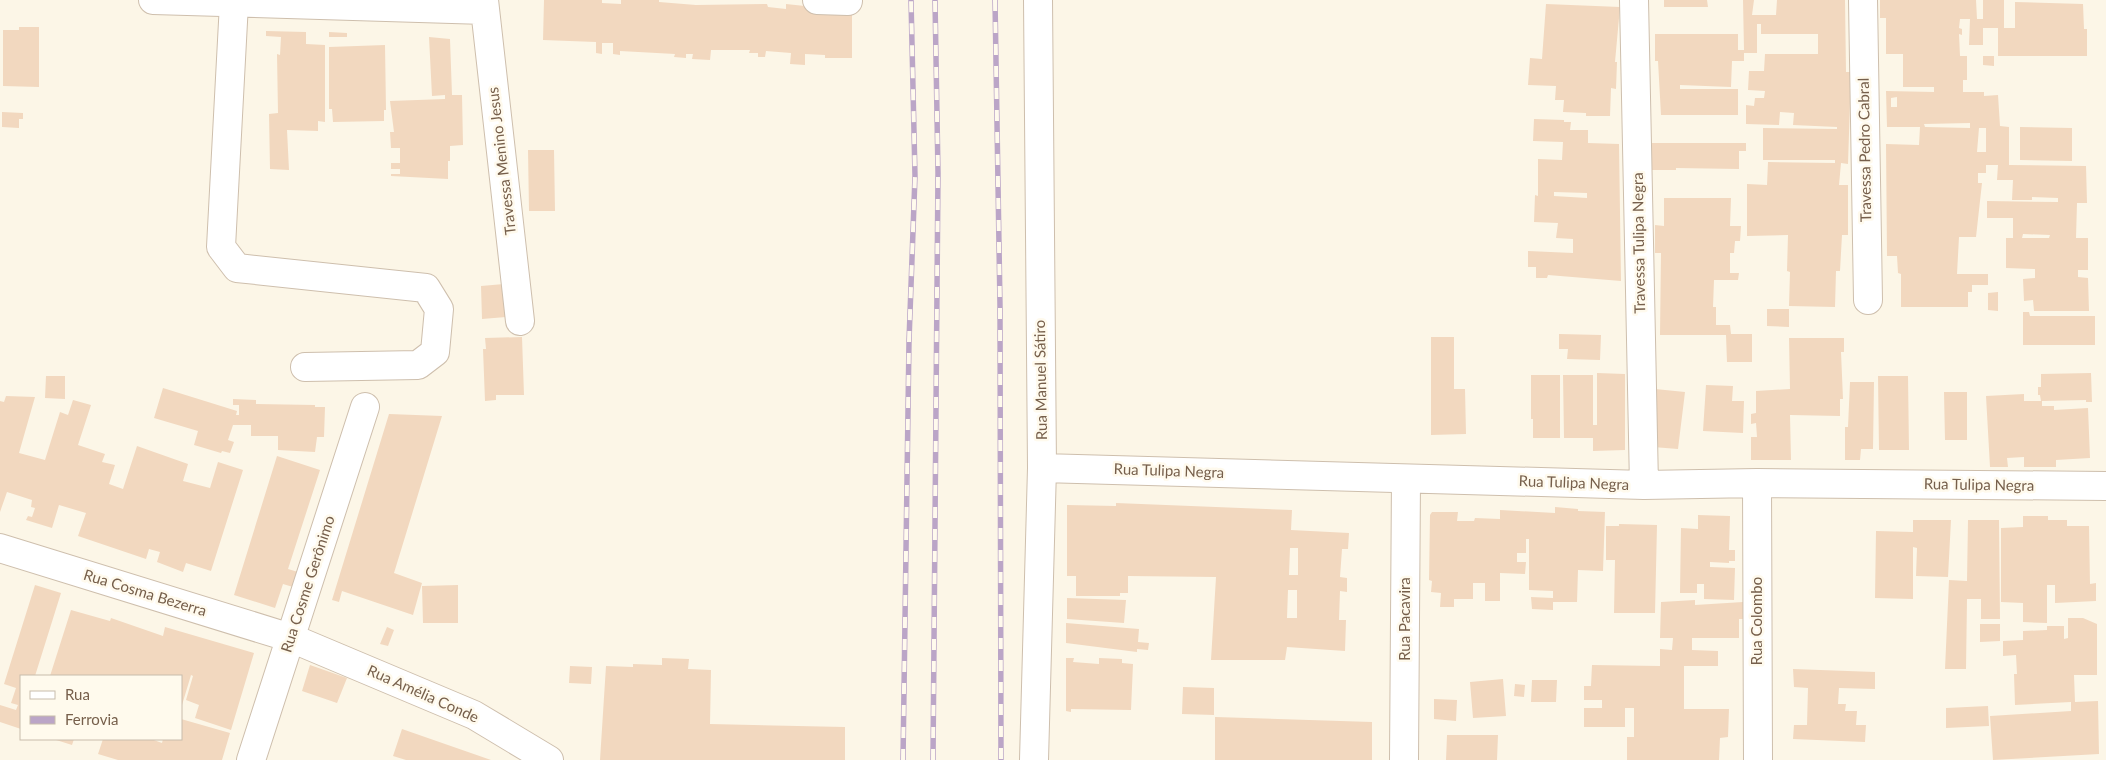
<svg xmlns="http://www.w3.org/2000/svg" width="2106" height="760" font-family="Lato,sans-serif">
<rect width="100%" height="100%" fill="#fcf6e7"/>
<path fill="#f2d8bf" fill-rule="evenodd" d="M544,0h58v3l19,1v-4h38v2l37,3 71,-1 1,3 18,2v-5l66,7v47h-27v-3l-20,-1v11l-15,-1 1,-11 -25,-2 -1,6h-7v-4h-9l1,-3h-39l-1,10 -18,-1 1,-5h-7v4l-12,-1 1,-3 -55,-3v4l-7,-1v-11h-11v11l-6,-1v-11l-53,-2z
M1664,0h43l1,7h-44z
M1743,0h11l-2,15h24l1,-15h68l1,72h5l-3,92 -7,-1 -2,22h9v50h-6l-2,36h-4l-1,36 -46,-1 1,-34 -3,-1 1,-36 -41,1v-52l20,1 1,-23 67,1v-3h-72v-32l74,1v-2l-44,-2 1,-12 -14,-1 -1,13 -33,-1v-19l8,1 1,-8h9l1,-7 -17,-1 1,-19h15l1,-17h53v-20h-57v-10h-4v29h-13v8h-12l-1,26 -51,-2v4h58v26h-77l-3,-54h-3v-27h83v16h6z
M1880,0h96l1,19h6v-19h21v28h11v-26l68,2 1,25h3v27h-89v-28h-15v17h-14l1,-26h-10l-1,9 3,1v6l-3,-1 1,22h7v24h-4v12h21v4l14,-1 2,31 9,1v38l77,1 1,37h-10l-1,35h12v32h-10v7l10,1 1,33h-55l-1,-11 -9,1 -1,-22 12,-1v-9l-29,-1v-30h7v-20h-26v-17l71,1v-4l-26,-1v3h-20l1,-20h-16l1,-15h-12v8h-8v10h4l-6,54h-17l-2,37h31v11h-16v7h-4v15h-67v-33l-3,-1 -1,-17h-10l-1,-112 33,1 1,-18h-33l-1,-36 48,1v-5h-31v-33h-17v-36h-6zM1897,97v10h-6v-9zM1970,123v5l-45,-1 -1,-3zM1979,128h7v24h-9zM2023,234l27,1 -1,3h-27z
M1546,4l74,3 -5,55h2l-1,27 -5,-1 -1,28h-24v-3l-23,-1 1,-12h-9l1,-14 -28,-1 2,-27 12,1z
M19,27h20v60l-36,-1v-56h16z
M266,31l40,1v12l19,1v77l-7,-1v10l-31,-1 2,40 -19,-1 -1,-55 9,-1 -1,-59 3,1 1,-18 -15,-1z
M329,32l18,1v4h-18z
M429,37l21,2 2,56h10l1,50 -13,1v15h-2v18l-57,-3v-2h9v-5h-9v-6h9v-15h-9l-1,-16h4l-4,-31 55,-2v-4l-13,1z
M385,45l1,65h-2v11l-51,1 -1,-13h-3v-62z
M1983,56h11v10l-11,-1z
M2,112l21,1v6h-4v9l-17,-1z
M1534,119l30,1v2h7l-1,8h18v13l31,1 2,137 -73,-6 -1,3h-11v-11h-8v-16l45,2v-14l-17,-1 2,-15 -24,-1 1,-27 3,1v-37l24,1 1,-18 -30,-1zM1554,192l33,1v5l-33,-2z
M2020,127l52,1v33l-52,-1z
M1652,143h94v8h-7v18l-63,-1v2h-24z
M528,150h26l1,61h-26z
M1664,198h67l-1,28h11l-1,15h-5l-1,12h-4v20h9l-1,7h-24l-1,27h3v18h14l1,9h21v28h-25l-1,-27h-66l1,-82h-6v-28l9,1z
M504,284l2,33 -24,2 -1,-33z
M1998,292v19l-10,-1v-17z
M1767,309h22v18l-22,-1z
M2023,312h6l1,4h65v29h-72z
M1559,334l42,1 -1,25 -33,-1 1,-10h-9z
M522,337l2,58h-28v5l-11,1 -2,-52h3l-1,-11z
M1431,337h23v52h11l1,45 -35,1z
M1789,338h55v14h-3l2,47h-3v17l-50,-1 1,45h-40v-23h6l-1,-14 -5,1v-10l5,-1v-22l34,-2z
M1597,373l28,1v76l-32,1v-13h-29l-1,-63h30v50h4z
M2091,373l1,29h-6v-2l-45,1 -1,-6h-2v-8h3v-13z
M1531,375h29v63h-27v-19h-2z
M46,376h19v23l-20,-1z
M1878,376h30l1,74h-30z
M1850,382h24l-1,67h-12l-1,11h-15v-33h3z
M1706,385l27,1 -1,15h12l-1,32 -40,-2z
M163,388l74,23 -1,4h3v-10h-6v-6l23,1v4l59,1v2h10l-1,30h-7l-2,15 -37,-2v-14h-27v-11h-18l-5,15 6,2 -4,11 -8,-2 -1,2 -27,-8 4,-14 -44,-13z
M1655,389l30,3 -7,57 -25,-2z
M1944,392h23v48h-22z
M2024,394v7h18v5h12v4l34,-2 2,50 -34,2v7h-32v-10l-17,1 1,9h-18l-4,-71z
M6,396l29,1 -16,56 26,7 15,-48 8,3 5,-15 18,5 -13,40 27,9 -3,8 13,3 -6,19 14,5 14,-43 51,18 -5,17 27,7 8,-26 25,8 -32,101 -25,-8 -3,9 -26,-10 3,-10 -11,-3 -3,10 -68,-23 8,-23 -27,-8 -7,23 -26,-8 2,-4 4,1 3,-9 -4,-1 1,-7 -25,-8 -7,20v-111l4,1z
M389,414l53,2 -48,157 28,10 -9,32 -71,-24 -3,11 -7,-2z
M277,456l43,14 -32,99 10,3 -5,15 -10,-3 -8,24 -41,-13z
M1116,503l176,7 -1,20 58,3 -1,16h-6l-2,28 7,1v14l-7,-1 -1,29h7l-1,31 -58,-4 -2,13h-74l5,-83 -88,-1v17h-8v3h-44v-20h-9v-71l49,1zM1290,548h8v27h-9zM1288,590h9v28h-10z
M1555,507l23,2v2l27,1 -2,59 -25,-1 -1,32h-24v8l-21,-1 -1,-12 22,1v-7l-24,-1v-51h-3v14h-9v9h9l-1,12 -25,-1v28h-15v-18h-12v16h-19v8h-14l1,-14 -10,-1 1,-11 -3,-1 1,-65 2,-3h26l-1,9h17l1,-3 25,1v-9l55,3z
M1698,515l32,1 -1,34h6v11h-6v2l-19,-1v5l25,1 -1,32 -30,-1v-15h-7v9h-17l1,-65 17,1z
M2023,516h25v4h19v6h22l1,58 6,-1v18l-41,2v-18h-8v38l-24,-1v-19l-22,-1v-74l22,-1z
M1913,520h38l-3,57 -32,-1 1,-28 -4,-1v52l-38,-1 1,-67 37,1z
M1968,520h31l1,99h-19v-20h-14l-1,70h-21l4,-89 18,1z
M1619,524l38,1 -2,88h-41l1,-53h-9v-34h13z
M35,585l26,8 -26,83h-14v53l-21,-7v-17l16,5 2,-5 -7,-2 5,-15 -12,-4z
M458,585v38h-35l-1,-37z
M1067,598l59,2 -2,23 -57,-4z
M1695,600v5l48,-3v17h-4v19h-47v12l26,1v15h-34v43h45l-1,28 -8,1 -1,22h-92v-23h7v-29h-9v19h-41v-19h18v-8h-18v-14h7l1,-21 68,1v-17l12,1 1,-12h-13l1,-36z
M71,610l39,11 1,-3 52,18 2,-9 89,26 -23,77 -36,-12 4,-13 -13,-5 7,-24 -2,-1 -9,30 -1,-29h-131z
M2068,618h15l14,6v51h-23l1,27 23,-1 1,53 -106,6 -3,-44 81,-5v-9l-56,3 -1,-31h3l-1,-19 -13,1v-15l20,-1v-9l24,-1v-4h17v13l4,-1z
M1066,623l73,6 -1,13 11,1 -1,7 -11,-1v3l-71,-9z
M1980,624h20v17l-20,1z
M387,627l7,3 -6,16 -8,-2z
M662,658l27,1 -1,10 23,1 -1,54 135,3v33h-245l6,-94 27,1v-3l29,1z
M1066,658h8l-1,4 26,2v-6l23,1v4l11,1 -2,46 -60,-1v3l-5,-1z
M310,665l37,13 -10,25 -35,-12z
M570,666l22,1 -1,17 -22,-1z
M1793,669l82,3v17l-36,-1 -1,16h8l-1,7h12l-1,14h10l-1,17 -72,-3 1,-14h13l1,-37 -14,-1z
M1503,679l3,37 -33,2 -3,-36z
M1532,680h25l-1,22h-25z
M1515,684l10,1 -1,12 -10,-1z
M1183,687l31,1v27l-32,-1z
M1434,699l23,1 -1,21 -22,-2z
M1988,706l1,20 -43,2v-20z
M1215,717l157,5v38h-157z
M181,719l49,14 -8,27h-104l-20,-6 5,-15h48l11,4 1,-4h18z
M402,729l89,31h-85l-13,-4z
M1447,735h51l-1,25h-51z
M53,739h21l-2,6z"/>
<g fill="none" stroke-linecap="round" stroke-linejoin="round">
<g stroke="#cebfad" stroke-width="30">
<path id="minor" d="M153,0l332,10
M484,0l36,321
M817,0l31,1
M1634,0l10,485
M1863,0l5,300
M234,3l-13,244 16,21 189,20 13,21 -4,43 -17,13 -113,2
M1042,468l602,17 113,-2 349,3
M1757,483l1,277
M0,548l291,90 183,77 75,45
M251,760l114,-353
M1034,760l8,-292 -4,-468
M1404,760l2,-281"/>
</g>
<use href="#minor" stroke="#fff" stroke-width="28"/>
<g stroke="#bba5c7" stroke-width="5.5">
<path id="rail" d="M995,0l5,306 1,454
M903,760l6,-419 6,-165 -4,-176
M933,760l5,-587 -3,-173"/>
</g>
<use href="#rail" stroke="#fffaed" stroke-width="4" stroke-dasharray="11" stroke-linecap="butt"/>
</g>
<g text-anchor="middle" stroke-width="5" stroke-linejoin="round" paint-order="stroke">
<g font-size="15" fill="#765f4b" stroke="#fffaed">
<text transform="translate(1865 150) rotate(-91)" y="5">Travessa Pedro Cabral</text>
<text transform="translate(502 161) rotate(-97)" y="5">Travessa Menino Jesus</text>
<text transform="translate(1639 243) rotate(-91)" y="5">Travessa Tulipa Negra</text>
<text transform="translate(1041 380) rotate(-91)" y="5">Rua Manuel Sátiro</text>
<text transform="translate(1169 471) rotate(2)" y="5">Rua Tulipa Negra</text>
<text transform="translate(1574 483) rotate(2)" y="5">Rua Tulipa Negra</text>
<text transform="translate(1979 485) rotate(1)" y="5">Rua Tulipa Negra</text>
<text transform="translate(308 584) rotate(-72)" y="5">Rua Cosme Gerônimo</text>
<text transform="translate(145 593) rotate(17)" y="5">Rua Cosma Bezerra</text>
<text transform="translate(1405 619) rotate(-90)" y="5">Rua Pacavira</text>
<text transform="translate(1757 621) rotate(-90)" y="5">Rua Colombo</text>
<text transform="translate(423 694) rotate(24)" y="5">Rua Amélia Conde</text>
</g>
</g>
<rect x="20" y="675" width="162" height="65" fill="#fffaed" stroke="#c8bcac"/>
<rect x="30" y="691" width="25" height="8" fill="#ffffff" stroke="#c8bcac"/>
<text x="65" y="700" font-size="15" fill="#765f4b">Rua</text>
<rect x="30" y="716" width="25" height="8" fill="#bba5c7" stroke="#c8bcac"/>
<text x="65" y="725" font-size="15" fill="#765f4b">Ferrovia</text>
</svg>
